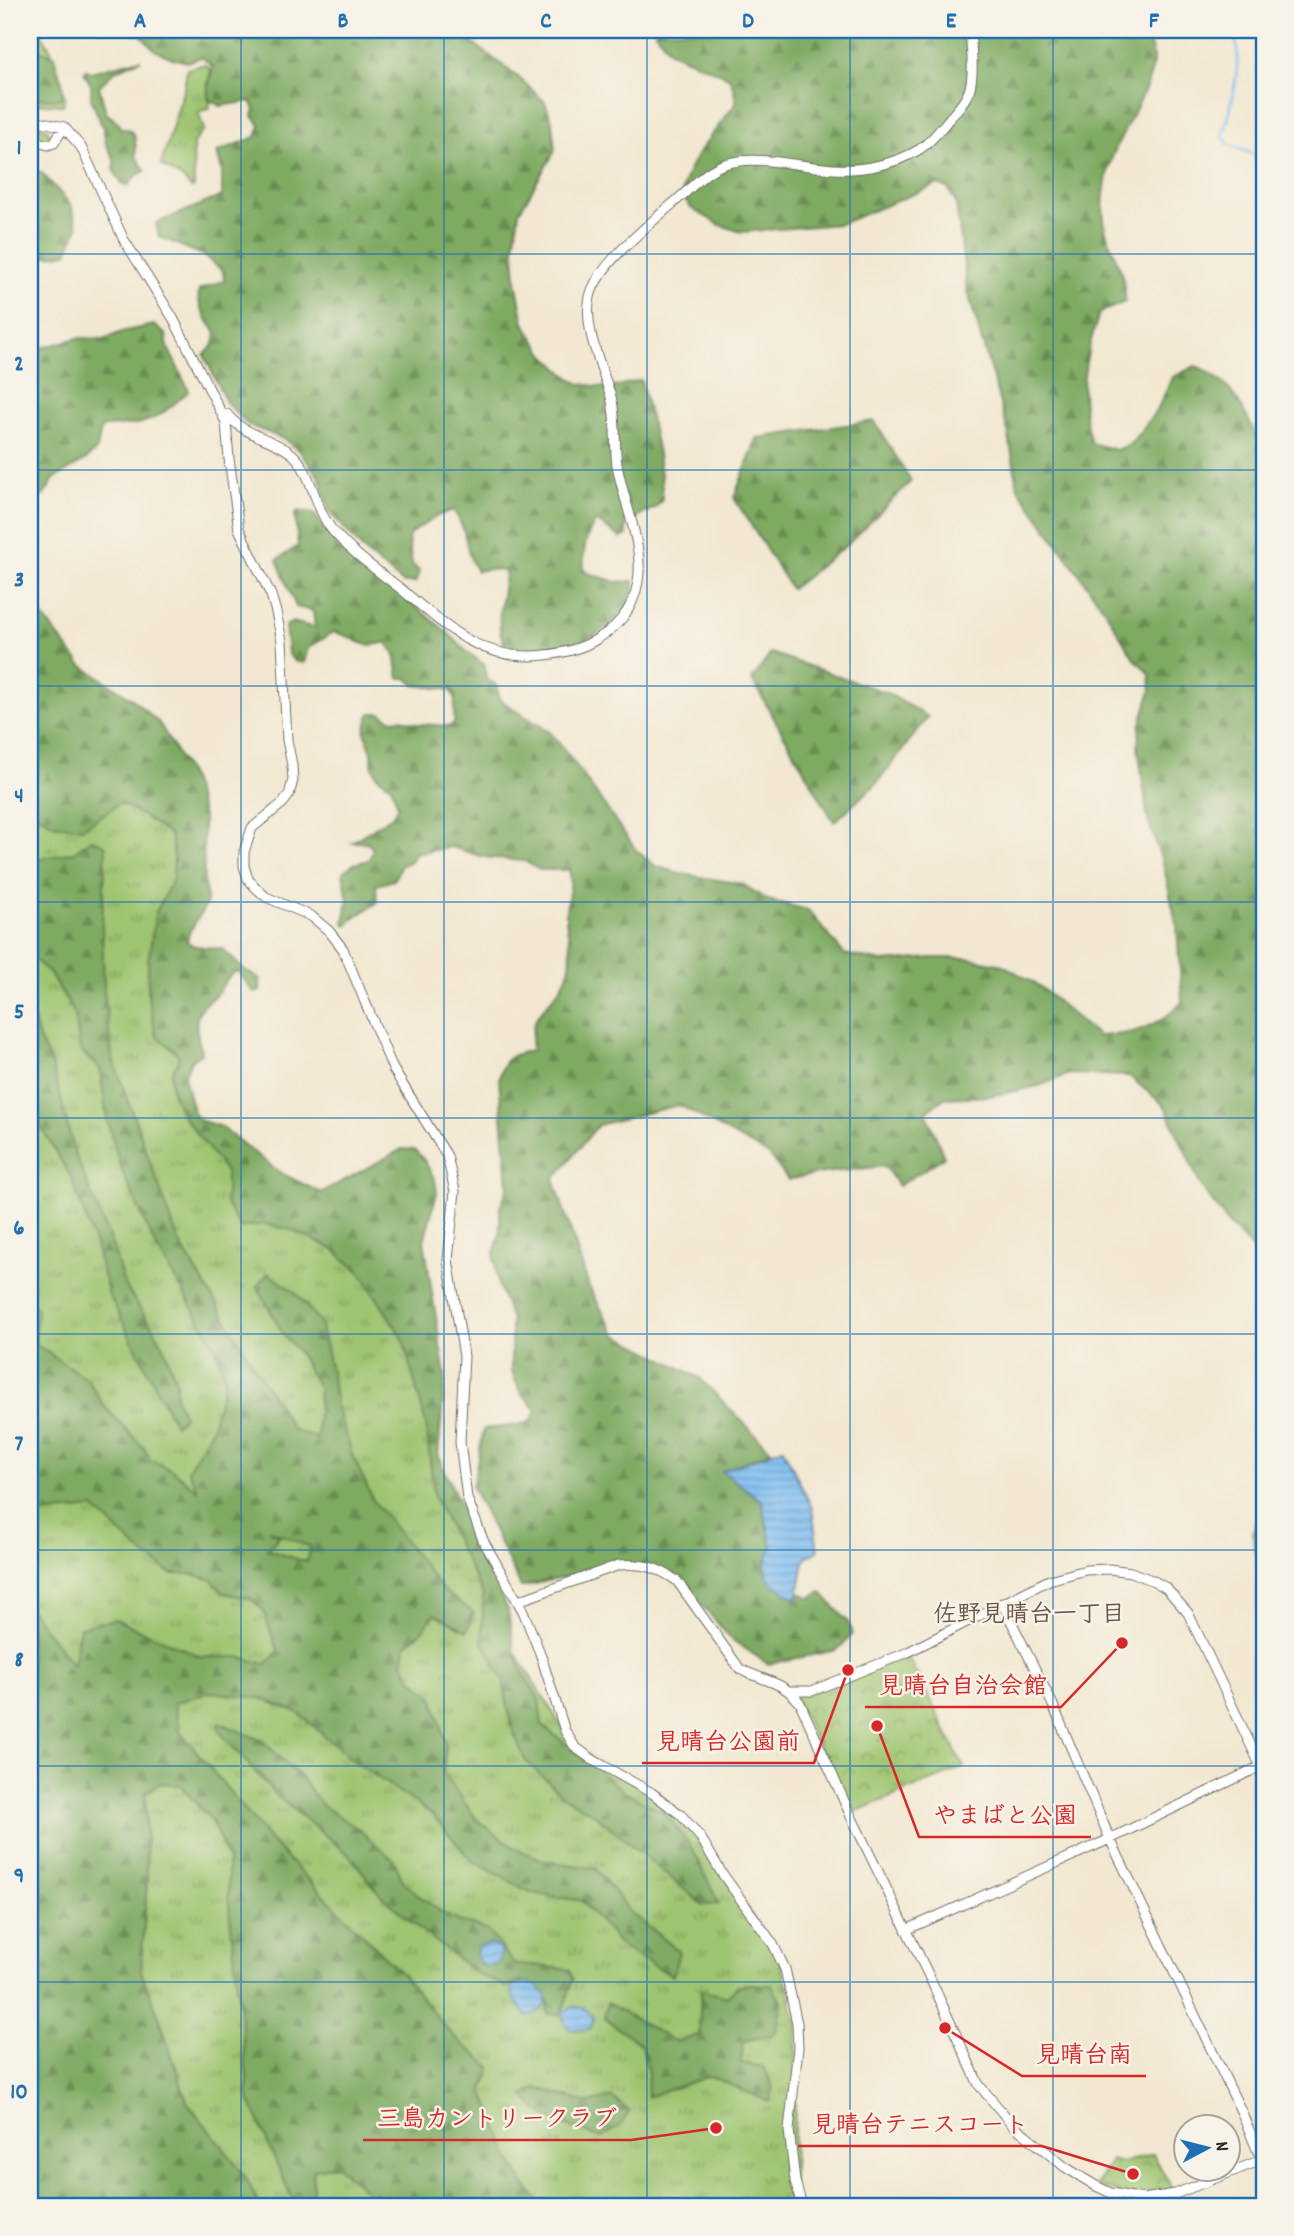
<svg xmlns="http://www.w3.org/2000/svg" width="1294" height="2236" font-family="Dekko,'Klee One',sans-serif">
<defs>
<pattern id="grass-tufts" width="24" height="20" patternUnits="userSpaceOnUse" patternTransform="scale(1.75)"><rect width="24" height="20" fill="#9dc46f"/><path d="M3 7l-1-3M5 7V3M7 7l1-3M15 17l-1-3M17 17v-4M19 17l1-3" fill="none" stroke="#809f5b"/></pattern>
<pattern id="forest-firs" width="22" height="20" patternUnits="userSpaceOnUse" patternTransform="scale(1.75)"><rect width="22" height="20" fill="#7eaa62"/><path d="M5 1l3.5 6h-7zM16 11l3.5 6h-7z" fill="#678b51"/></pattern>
<pattern id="park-crowns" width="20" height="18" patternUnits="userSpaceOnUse" patternTransform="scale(1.75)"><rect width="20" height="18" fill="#9dc46f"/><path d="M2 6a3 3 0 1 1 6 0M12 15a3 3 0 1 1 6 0" fill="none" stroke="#809f5b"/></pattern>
<pattern id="water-rules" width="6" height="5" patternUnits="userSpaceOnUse" patternTransform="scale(1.75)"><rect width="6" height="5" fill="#7ebdf2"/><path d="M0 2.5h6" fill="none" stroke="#679ac4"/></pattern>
</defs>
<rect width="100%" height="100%" fill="#f7f3e8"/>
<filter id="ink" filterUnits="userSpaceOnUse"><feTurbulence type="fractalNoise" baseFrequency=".0143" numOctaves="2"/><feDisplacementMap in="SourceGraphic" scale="14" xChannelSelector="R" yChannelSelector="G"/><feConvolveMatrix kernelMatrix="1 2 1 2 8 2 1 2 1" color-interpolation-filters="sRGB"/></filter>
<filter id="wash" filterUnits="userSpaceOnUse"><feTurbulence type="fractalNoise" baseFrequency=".00686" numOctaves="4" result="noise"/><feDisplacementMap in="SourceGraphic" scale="28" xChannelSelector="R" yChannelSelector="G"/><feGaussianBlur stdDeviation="1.57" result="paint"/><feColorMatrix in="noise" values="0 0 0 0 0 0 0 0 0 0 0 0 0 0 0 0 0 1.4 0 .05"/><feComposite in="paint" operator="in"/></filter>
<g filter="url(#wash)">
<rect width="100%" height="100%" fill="#f2e8d1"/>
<path fill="url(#grass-tufts)" stroke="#64784d" stroke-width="2" d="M30,30h9l12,20 14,48 -2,7 -33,-2z
M205,64l6,6c-3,10 -6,23 -1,33l-1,6 -9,2 -1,4 5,15 -11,13 1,44 -3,1 -9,-10 -21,-13 23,-77 3,-19z
M30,126l17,2 3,8 -6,4 -14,-3z
M30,797l118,3 32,49 3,214 -6,23 25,40 193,176 36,96 11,84 55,141 70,112 26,25 59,33 45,40 82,123 18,67 -5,183h-533l-13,-29 -59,-75 -28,-85 -18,-46 6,-92 -2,-86 15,-10 -130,-174z"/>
<path fill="url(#forest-firs)" stroke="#546a46" stroke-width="2" fill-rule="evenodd" d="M98,30h358l63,48 26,24 7,19 3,30 -36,61 -5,36 2,33 8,42 20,31 21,20 15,10 30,4 31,-8c9,40 22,80 21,120l-7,8 -30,14 2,13 -6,3 -25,-17c-10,13 -15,35 -11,51l31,10 18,-1c4,41 -70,76 -104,72 -9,-1 -18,-7 -26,-9 -10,-24 0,-49 1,-73l-16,-2 -12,2c-14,-20 -7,-39 -24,-61l-16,6 -27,18 -2,5 4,25 8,8 -4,10 -13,1 -36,-29 -38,-43 -9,-33 -21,-27 -15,-12 -36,-14 -22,-23 -22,-47 10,-10 2,-12c-9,-13 -20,-27 -17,-43l25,-9 -1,-10 -20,-16 -44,-18 -3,-14 66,-27v-25l-5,-19 39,-15 4,-12 -7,-9 2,-7 -4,-8 -30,5 -12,-6v-17l4,-16 -11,-10 -15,5 -15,-4 -16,-7 -16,-17z
M656,30h388l28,13 38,-10 27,-3c7,6 13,12 15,21 8,29 -33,80 -41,110 -7,22 -11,52 -4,74 8,23 20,43 18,67l-26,11c-15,50 -23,78 -8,130l25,7 14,-6 11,-13 17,-23 15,-31 22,-11c38,13 54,53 69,87v805l-8,-5 -29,-31 -26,-36 -36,-80 -36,-30 -60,-2 -30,12 -48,10 -47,2 -18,14 18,45 -46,29 -13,-20 -62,7 -35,7 -19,-25 -90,-50 -81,20 -44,54 35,108 26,47 85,44 71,73 -48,20 39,30 10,46 23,52 5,-7 10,6 11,-6 27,30 4,13 -15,15 -69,14 -37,-25 -29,-34 -25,-24 -14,-10 -44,-6 -98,22 -49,-100 12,-58 36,-4 11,-4 6,-11 -16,-17 -10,-23v-51l-13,-35 -4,-28 6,-24v-24l8,-22 -9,-107c4,-22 12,-25 32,-28 1,-9 0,-24 5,-32 10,-16 27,-28 33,-49 5,-19 -2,-35 -3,-53 -1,-17 8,-31 3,-47h-29l-16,-9 -40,-4 -33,-10 -35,6 -5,8 -10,4 -7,15 -18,5 1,18 -25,16 -5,7 -3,-3 4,-23 -5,-28 11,-8 15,-4 4,-11 -6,-7h-15l40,-26 6,-10 -7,-20 -14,-10 -5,-11v-12l-7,-21 5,-19h11l11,7 9,-1 17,5 32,2 4,-3 1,-26 -5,-7 -35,-5 -8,-7h-8l-4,-24 -9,-12c-25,9 -31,-6 -52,-10l-26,16 -4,15 -10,-2 -6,-8 -3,-27 8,-4 22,6 -2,-17 -17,-4 -19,-47 21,-14 -3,-31 3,-4 15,2 27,37 44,31 62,50 20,20 19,14 1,14 10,6 4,15 51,33 22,28 63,89 19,16 27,8 60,10 26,16 40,10 36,44 39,8 48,-4h36l36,7 35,20 60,51c33,-1 61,-8 84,-34l-5,-75 -13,-60 -16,-47 -10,-73 2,-21 11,-36 -1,-16 -17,-17 -27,-45 -88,-124 -10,-57 -41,-142 -11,-86 -7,-14 -11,-5 -98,40 -99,8 -21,-7 -29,-17 -9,-13c3,-34 35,-65 54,-92l-2,-14 -5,-12 -59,-25 -14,-19z
M42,51l13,5c1,18 12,24 6,43l-31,-1 2,-38 1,-5z
M141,59l-26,12 -16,15 7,27 13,10 2,5 9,2 5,7 1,20 10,14 -10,5 -7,9h-6l-9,-14v-12l-8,-15 -3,-16 -12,-29v-14l-7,-12 2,-3 5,2z
M30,168l12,5 29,32 7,22 -11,26 -37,6z
M154,325l12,10 2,13 21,43c-16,14 -32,30 -53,33 -12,2 -23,1 -35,4l-4,21 -10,10 -33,20 -10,16 -14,8v-154l4,1 44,-12 25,1 22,-8z
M874,421l37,60 -62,62 -58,46 -57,-91 23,-60z
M30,591l7,18 44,56 50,33 28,25 31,53 13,40 1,64 3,19 -1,6 -17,28 -2,9 8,4 28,3 20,20 17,10v12l-6,2 -16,-22c-10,3 -13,12 -19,20 -5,5 -11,10 -16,15 -13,15 -3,31 -2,48l-10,6 -7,17 9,34 6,9 22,7 58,45 42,21 81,-44 13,1 9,10 11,20 2,13 -13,48 21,134 -7,81 70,154 6,40 9,23 16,26 3,26 84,68 38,19 28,36 27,56 -16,1 -109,-91 -30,-17 -39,-37 -14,-34 -8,-47 -21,-38 1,-46 -49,-98 -8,-73 -23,-85 -42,-66 -28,-24 -41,-19 -28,-6 -24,4 -14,-24v-32l-46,-60 -9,-25v-14l8,-13 -1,-6 -22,-19 -8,-39v-34l8,-50 17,-33 1,-22 -4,-22 -30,-21 -20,-11 -37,25 -30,-4 -23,-14z
M771,653l116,40 41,24 -52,67 -42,38 -82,-142z
M91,839l15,7 -4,80 2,64 8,66 67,186 114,188 24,8 2,-49 -20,-36 -16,-19 -26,-48 11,-13 27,19 25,30 11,49 5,35 16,48 21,46 71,91 30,22 -7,18 -32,-17 -14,18 -16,14 -2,16 9,17 21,18 13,46 -3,29 34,48 38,28 30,13 50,7 37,46 47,37 -6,25 -50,-28 -41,-47 -50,-8 -61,-33 -38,-45 -78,-53 -58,-50 -37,-14 -49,-6 -37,11 5,27 92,112 131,132 51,62 38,31 -8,25c19,37 27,90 63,114h-30l-6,-3 -2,3h-129l-3,-6 -40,-35 -22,4 -2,29 3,8h-20l-46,-107 -21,-204v-35l-16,-39 -32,-36 -20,-2 -15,10 2,86 -6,92 18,46 28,85 59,75 13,29h-229v-597l43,56 7,-38 35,-8 87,38h37l27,7 12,-13 -15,-41 -13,-12 -27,-5 -11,-13 -20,-6h-20l-31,-22 -47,-44 -64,7v-212l7,6 -2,35 52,35 17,27 40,42 7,13 22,9 25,21 -10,-21 23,-40 14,-51 -10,-33 -61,-103 -32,-72 -15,-51 -7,-52 -20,-18 -5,-36 -25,-40 -20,-19v-94l44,-9zM269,1530l42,17 -4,15 -40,-12 12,-14z
M30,1004l9,35 13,26 23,89 37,91 12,39 39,60 13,38v17l8,17 -9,9 -67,-132 -13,-48 -23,-66 -42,-70z
M1264,1503v64l-4,-2c-11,-30 -9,-33 4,-62z
M220,1723l43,18 40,39 18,24 40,27 33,29 10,23 11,10 35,25 37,12 28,35h18l37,5 3,9 -11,35h-13l-2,-4 1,-8 -27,-21 -15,6 -29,-13 -62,-49 -33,-29 -33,-41 -71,-58 -54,-60 -7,-10z
M749,1984l23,1 10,19 -7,30 -31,7 -4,22 24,4 9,21 -3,14 -60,-26 -63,21 1,-23 -6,-29 -38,-27 3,-15 69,39 23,-7 2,-45 26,7 10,-10z
M537,2088l51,15 24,-6 18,15 -12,15 -16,11c-31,-10 -58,-16 -78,-42z
M940,2193l36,13h-96l1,-2z"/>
<path fill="url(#park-crowns)" stroke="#64784d" stroke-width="2" d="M906,1653l58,114 -114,47 -58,-123h20z
M1153,2154l22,40 -32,5 -47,-13 15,-26 11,3z"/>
<path fill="url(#water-rules)" stroke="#54748e" stroke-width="2" d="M783,1448l29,60 6,43 -12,6c-6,14 -4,29 -10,42l-27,-18 -4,-16 7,-18 -10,-46 -40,-30z
M491,1944l11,7c-2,13 -11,17 -23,12l-3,-9 1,-7z
M525,1983l13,3 8,9c1,14 -7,18 -19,21l-14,-19 -1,-11z
M573,2007h10l11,10 -4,12 -19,1 -6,-6 -3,-10z"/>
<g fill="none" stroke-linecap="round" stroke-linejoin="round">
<path stroke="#7ebdf2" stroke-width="2.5" d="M1234,30c8,28 1,56 -5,85 -1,7 -5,14 -6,21l5,8 27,11 9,19"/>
</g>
</g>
<g filter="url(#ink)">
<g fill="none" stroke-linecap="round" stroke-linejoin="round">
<g stroke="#716d65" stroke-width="11">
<path id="minor" d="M30,119l34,8 17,20 43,93 49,78 53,104 3,37 10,70 32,66 5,17 6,29 5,99 5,25 1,15 -4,15 -6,8 -31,25 -8,24v14l4,13 9,10 9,8 45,19 18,15 14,18 50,120 54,87 8,35 -7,69 16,96 -4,86 7,56 16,42 40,71 17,42 25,78 10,16 18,13 59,33 29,22 20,23 20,34 52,72 12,25 12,54 1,25 -9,82 6,51 7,25
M30,140l18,5 6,-2 10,-16
M227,414c17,22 43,23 64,39 21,16 23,56 42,78 19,22 45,40 68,58 45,37 81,74 144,66 19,-2 36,-6 52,-16 26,-15 40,-36 42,-66 2,-34 -16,-74 -22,-108 -3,-22 0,-46 -6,-68 -9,-31 -28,-68 -21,-100 7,-34 70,-81 96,-105 12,-11 23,-23 39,-28 31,-10 77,3 109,5 28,2 62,-5 86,-20 12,-8 20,-19 29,-30 7,-8 16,-17 20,-28 6,-18 2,-42 1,-61
M518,1601l101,-36c23,-2 39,2 58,16l63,88c23,12 44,12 60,34l50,111 80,164 49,107 33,39 53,43 31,19 15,7 32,6 32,-5 89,-35
M1002,1603l50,100 58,136 132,274 22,53
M792,1691h20l94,-38 143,-73 37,-10 23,-1 22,3 23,9 12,7 22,25 76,160
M906,1930l204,-91 151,-73"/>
</g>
<use href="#minor" stroke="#fff" stroke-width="9"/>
</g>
</g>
<path fill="none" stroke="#1f6fb2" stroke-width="2" stroke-opacity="0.55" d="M241,30v2176M444,30v2176M647,30v2176M850,30v2176M1053,30v2176M30,254h1234M30,470h1234M30,686h1234M30,902h1234M30,1118h1234M30,1334h1234M30,1550h1234M30,1766h1234M30,1982h1234"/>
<g text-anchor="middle" stroke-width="5" stroke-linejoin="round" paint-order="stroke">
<g font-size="24" font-weight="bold" fill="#695445" stroke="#f7f3e8">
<text x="1029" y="1621">佐野見晴台一丁目</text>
</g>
</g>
<path fill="none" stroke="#d62828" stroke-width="2.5" d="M1122 1643L1061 1707H865M848 1670L814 1763H642M877 1726L919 1837H1091M945 2028L1022 2076H1146M716 2128L631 2140H363M1133 2174L1042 2146H798"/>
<g fill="#d62828" stroke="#f7f3e8" stroke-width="2.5">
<circle cx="1122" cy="1643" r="7"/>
<circle cx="848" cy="1670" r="7"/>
<circle cx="877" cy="1726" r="7"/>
<circle cx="945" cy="2028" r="7"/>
<circle cx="716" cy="2128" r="7"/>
<circle cx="1133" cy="2174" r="7"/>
</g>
<g font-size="24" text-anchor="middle" font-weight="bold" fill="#d62828" stroke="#f7f3e8" stroke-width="5" stroke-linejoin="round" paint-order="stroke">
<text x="963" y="1693">見晴台自治会館</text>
<text x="728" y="1749">見晴台公園前</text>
<text x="1005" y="1823">やまばと公園</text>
<text x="1084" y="2062">見晴台南</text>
<text x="497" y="2126">三島カントリークラブ</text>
<text x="920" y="2132">見晴台テニスコート</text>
</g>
<rect width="1294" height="2236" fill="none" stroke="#f7f3e8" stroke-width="77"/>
<g transform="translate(1207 2148) rotate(83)"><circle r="33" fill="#f7f3e8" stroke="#a5a39c" stroke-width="2"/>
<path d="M0-5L12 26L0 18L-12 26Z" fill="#1f6fb2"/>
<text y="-10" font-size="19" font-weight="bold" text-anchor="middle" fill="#2b2b2b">N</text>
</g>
<rect x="38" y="38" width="1218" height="2160" fill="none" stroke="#1f6fb2" stroke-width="2.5"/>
<g font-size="23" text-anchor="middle" font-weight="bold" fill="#1f6fb2">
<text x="140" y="27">A</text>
<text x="343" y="27">B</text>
<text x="546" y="27">C</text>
<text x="748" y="27">D</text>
<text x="951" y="27">E</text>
<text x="1154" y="27">F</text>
<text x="19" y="154">1</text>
<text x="19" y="370">2</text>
<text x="19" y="586">3</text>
<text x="19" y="802">4</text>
<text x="19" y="1018">5</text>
<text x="19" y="1234">6</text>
<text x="19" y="1450">7</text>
<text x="19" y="1666">8</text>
<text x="19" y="1882">9</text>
<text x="19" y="2098">10</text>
</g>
</svg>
